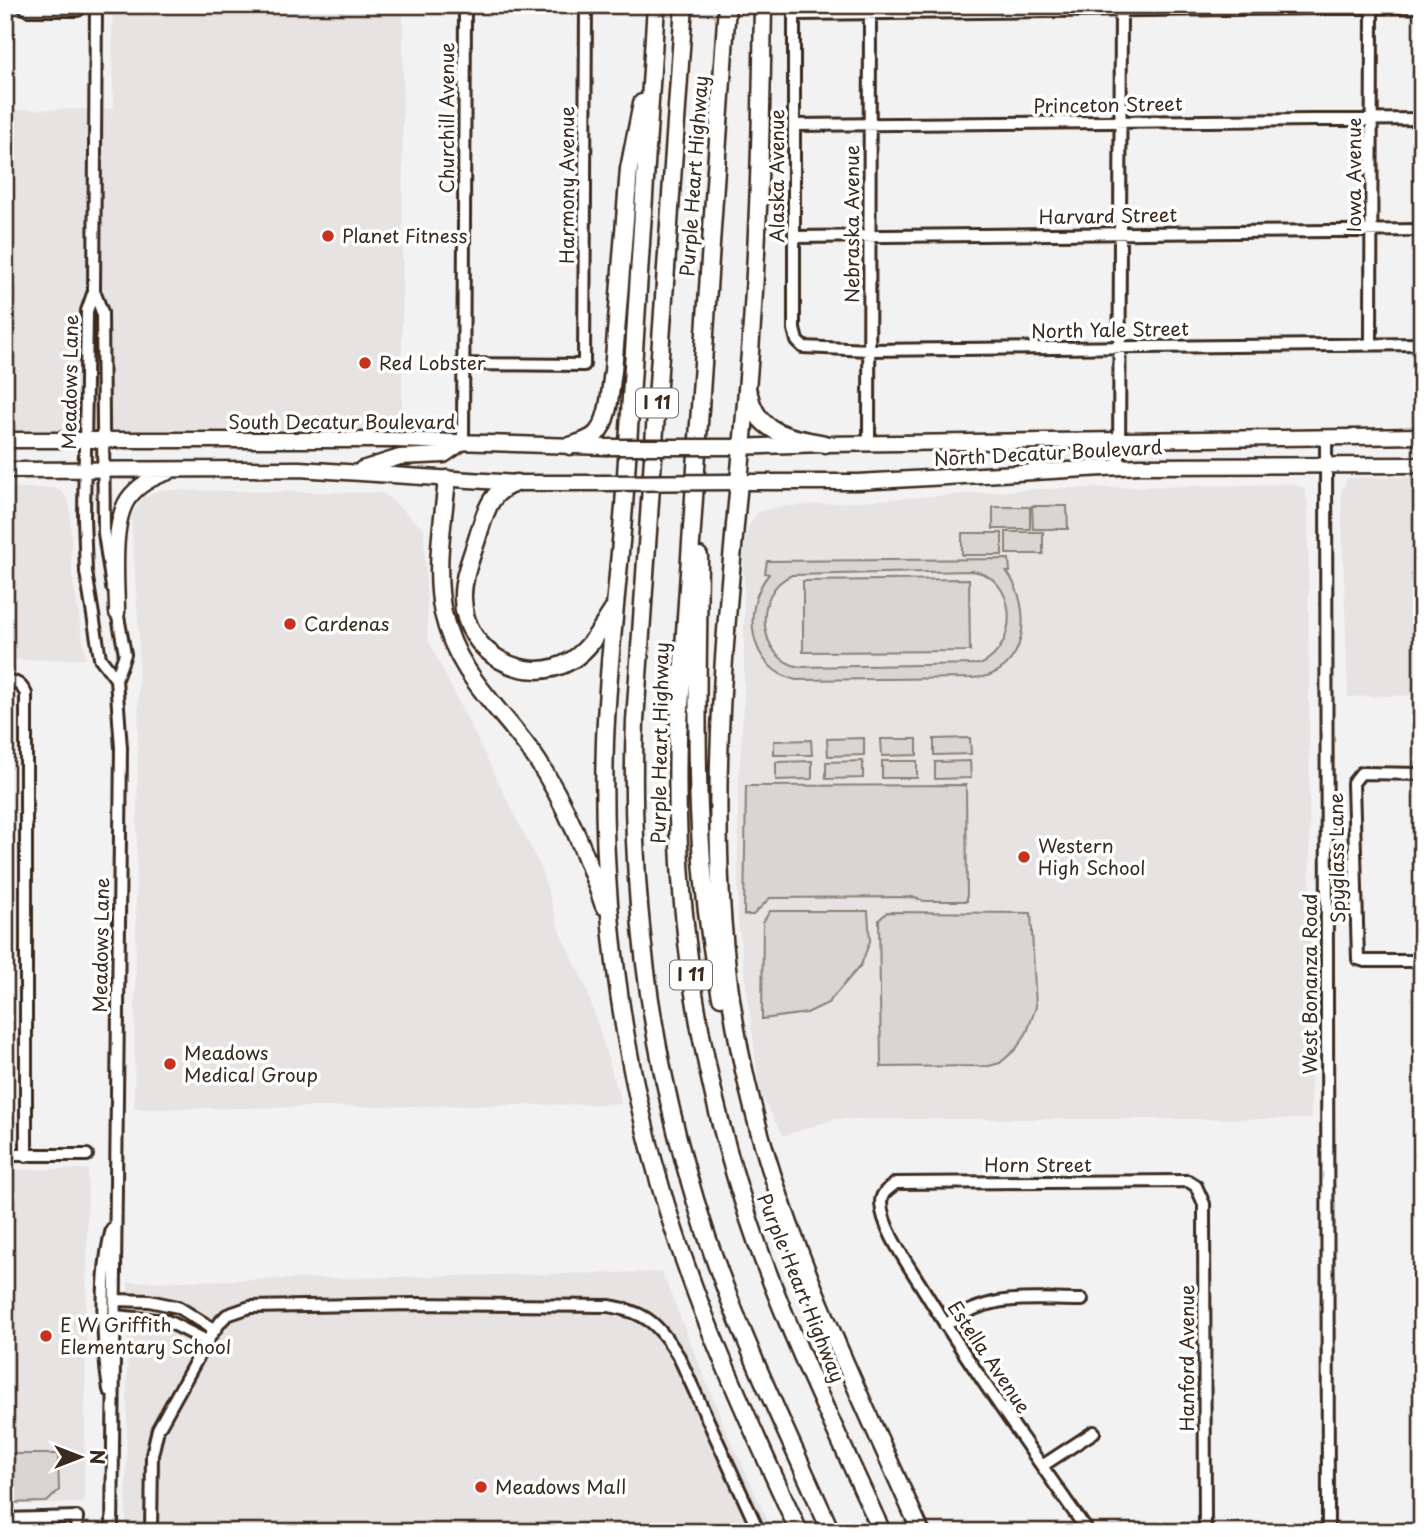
<svg xmlns="http://www.w3.org/2000/svg" width="1427" height="1537" font-family="'Playpen Sans',sans-serif">
<rect width="100%" height="100%" fill="#f3f2f2"/>
<filter id="ink" filterUnits="userSpaceOnUse"><feTurbulence type="fractalNoise" baseFrequency=".0143" numOctaves="2"/><feDisplacementMap in="SourceGraphic" scale="14" xChannelSelector="R" yChannelSelector="G"/><feConvolveMatrix kernelMatrix="1 2 1 2 8 2 1 2 1" color-interpolation-filters="sRGB"/></filter>
<g filter="url(#ink)">
<path fill="#e6e3e2" d="M112,5h291l-1,424 -397,1v-320l108,-1z
M1422,477v218l-74,2 -7,-206 7,-13z
M1293,484l11,4 4,16 3,615h-476l-52,17 -23,-43 -22,-172v-128l6,-94v-148l4,-24 10,-15 19,-5 261,-18z
M5,488h51l9,7 5,11 2,68 14,85 -81,1z
M159,490l224,3 41,36 4,111 113,228 20,67 24,49 37,120 -488,5 5,-472 -8,-122 12,-17z
M88,1169l-4,334 -79,1v-334z
M662,1272l62,154 49,106h-647l2,-250z"/>
<path fill="#d8d5d2" stroke="#8a8078" stroke-width="2" fill-rule="evenodd" d="M1032,506h35l1,23h-35z
M993,507h37v22h-37z
M1006,532h37v22h-37z
M962,533h40v22h-40z
M1009,559l1,13h-3c27,36 21,104 -34,106l-177,2c-48,-11 -55,-72 -27,-106l-4,-1 2,-12zM972,571c45,5 49,73 10,93l-182,3c-43,-7 -48,-76 -8,-92z
M969,579l1,72 -167,1v-71z
M864,738v17l-36,1 -1,-17z
M970,738l1,16 -37,1v-16z
M881,739h36v16l-35,1z
M811,740l1,15h-38v-14z
M812,761v18l-36,1v-18z
M863,761v17l-37,1v-17z
M882,761h35v17h-35z
M970,761l1,17 -36,1v-17z
M966,785l1,116h-43l-11,-4 -143,1 -17,17h-9l2,-129z
M770,911h98l2,30 -9,24 -33,38 -21,10 -45,6 1,-97z
M887,912l144,1 5,94 -9,25 -11,17 -16,14 -11,3 -108,1 -2,-147z
M5,1454h53l1,36 -12,12 -42,1z"/>
<g fill="none" stroke-linecap="round" stroke-linejoin="round">
<g stroke="#3b2a1e" stroke-width="16">
<path id="minor" d="M22,5l6,5h50l4,-5
M96,5l-2,286 -7,20 -3,206 2,55 14,86 16,21
M794,5v324l3,12 6,6 66,3 553,-6
M794,14l628,-7
M794,125l628,-6
M794,237l628,-7
M94,291l8,21 2,221 8,54
M1371,344l1,-339
M463,364l121,1 2,-360
M1326,437l2,1095
M463,442l2,-437
M869,443l1,-438
M1119,467l2,-462
M5,681c11,0 16,3 21,13v462
M1422,774l-61,-1 -8,10 5,176 7,2h57
M5,1155h82
M115,1300l34,1 29,6 37,23
M115,1316l52,5 40,20
M945,1325c46,-33 83,-25 137,-25
M109,1390c-7,-45 -9,-118 3,-161
M1042,1466l52,-34
M5,1519l72,-2 -1,15
M112,1532l9,-784 -5,-69 9,-25 -9,-48
M151,1532l1,-77 6,-26 49,-88 14,-20 6,-6 23,-8 164,-3 195,2c38,6 50,19 70,51l80,175
M1088,1532c-57,-82 -116,-163 -168,-248 -13,-21 -38,-56 -39,-81 0,-11 8,-14 15,-20l292,-2 8,5 8,18 1,328"/>
</g>
<g stroke="#3b2a1e" stroke-width="19">
<path id="major" d="M5,440h390l210,7
M734,447l91,-3 597,-8
M362,469l38,-12 44,-2 19,-13
M5,470l294,-1 217,14h87
M730,482h128l281,-16 283,-1
M117,613c0,-31 -6,-89 11,-114 10,-14 25,-22 41,-27"/>
</g>
<g stroke="#3b2a1e" stroke-width="21">
<path id="highway" d="M656,5c-11,167 -20,334 -32,501 -6,78 -16,156 -19,235 -3,99 4,199 21,296 16,93 42,184 76,272 29,76 64,149 97,223
M684,5l-49,716c-7,184 19,368 81,542 33,92 76,180 115,269
M727,5l-49,732c-5,174 22,345 80,509 35,97 81,191 124,286
M763,5c-2,129 -5,257 -16,385 -17,211 -48,424 -12,634 30,180 113,343 186,508
M749,394c8,40 41,43 76,50
M570,446c8,-3 18,-5 25,-11 15,-14 15,-46 18,-64l16,-202 13,-66
M447,479c-4,44 -13,90 -4,134 15,65 59,95 94,147 30,46 49,95 67,146
M516,483c-26,7 -31,30 -38,53 -6,20 -16,42 -15,63 1,54 63,89 109,61 19,-12 29,-32 41,-50
M699,556c-1,148 -9,296 22,441"/>
</g>
<use href="#minor" stroke="#fff" stroke-width="10"/>
<use href="#major" stroke="#fff" stroke-width="14"/>
<use href="#highway" stroke="#fff" stroke-width="16"/>
<g stroke="#3b2a1e" stroke-width="19" stroke-linecap="butt">
<path id="major-bridge" d="M605,447h127
M603,483l127,-1"/>
</g>
<use href="#major-bridge" stroke="#fff" stroke-width="14"/>
</g>
</g>
<g fill="#c8321e" stroke="#fff" stroke-width="2.5">
<circle cx="328" cy="236" r="7"/>
<circle cx="365" cy="363" r="7"/>
<circle cx="290" cy="624" r="7"/>
<circle cx="1024" cy="857" r="7"/>
<circle cx="170" cy="1064" r="7"/>
<circle cx="46" cy="1336" r="7"/>
<circle cx="481" cy="1487" r="7"/>
</g>
<g text-anchor="middle" stroke-width="7" stroke-linejoin="round" paint-order="stroke">
<g fill="#fff" stroke="#766a62" stroke-width="2">
<rect x="636" y="388.5" width="42" height="29" rx="5"/>
<rect x="670" y="960.5" width="42" height="29" rx="5"/>
</g>
<g font-size="18" font-weight="bold" fill="#3b2a1e">
<text x="657" y="409">I 11</text>
<text x="691" y="981">I 11</text>
</g>
<g font-size="19" fill="#3b2a1e" stroke="#fff">
<text transform="translate(1108 105) rotate(-1)" y="7">Princeton Street</text>
<text transform="translate(447 118) rotate(-90)" y="7">Churchill Avenue</text>
<text transform="translate(1354 175) rotate(-90)" y="7">Iowa Avenue</text>
<text transform="translate(694 176) rotate(-86)" y="7">Purple Heart Highway</text>
<text transform="translate(777 176) rotate(-90)" y="7">Alaska Avenue</text>
<text transform="translate(567 185) rotate(-90)" y="7">Harmony Avenue</text>
<text transform="translate(1108 216) rotate(-1)" y="7">Harvard Street</text>
<text transform="translate(852 224) rotate(-90)" y="7">Nebraska Avenue</text>
<text transform="translate(1110 330) rotate(-1)" y="7">North Yale Street</text>
<text transform="translate(70 382) rotate(-89)" y="7">Meadows Lane</text>
<text x="342" y="429">South Decatur Boulevard</text>
<text transform="translate(1048 453) rotate(-3)" y="7">North Decatur Boulevard</text>
<text transform="translate(660 743) rotate(-89)" y="7">Purple Heart Highway</text>
<text transform="translate(1337 858) rotate(-91)" y="7">Spyglass Lane</text>
<text transform="translate(101 945) rotate(-89)" y="7">Meadows Lane</text>
<text transform="translate(1310 984) rotate(-90)" y="7">West Bonanza Road</text>
<text x="1038" y="1172">Horn Street</text>
<text transform="translate(801 1288) rotate(68)" y="7">Purple Heart Highway</text>
<text transform="translate(989 1357) rotate(56)" y="7">Estella Avenue</text>
<text transform="translate(1187 1358) rotate(-90)" y="7">Hanford Avenue</text>
</g>
<g font-size="19" fill="#3b2a1e" stroke="#fff" text-anchor="start">
<text x="342" y="243">Planet Fitness</text>
<text x="379" y="370">Red Lobster</text>
<text x="304" y="631">Cardenas</text>
<text x="1038" y="853">Western<tspan x="1038" dy="22">High School</tspan></text>
<text x="184" y="1060">Meadows<tspan x="184" dy="22">Medical Group</tspan></text>
<text x="60" y="1332">E W Griffith<tspan x="60" dy="22">Elementary School</tspan></text>
<text x="495" y="1494">Meadows Mall</text>
</g>
</g>
<rect width="1427" height="1537" fill="none" stroke="#fff" stroke-width="28"/>
<rect x="14" y="14" width="1399" height="1509" fill="none" stroke="#3b2a1e" stroke-width="2.5" filter="url(#ink)"/>
<g transform="translate(80 1457) rotate(90)" stroke="#ffffff" stroke-width="5" paint-order="stroke">
<path d="M0-5L12 26L0 18L-12 26Z" fill="#3b2a1e"/>
<text y="-10" font-size="19" font-weight="bold" text-anchor="middle" fill="#3b2a1e">N</text>
</g>
</svg>
